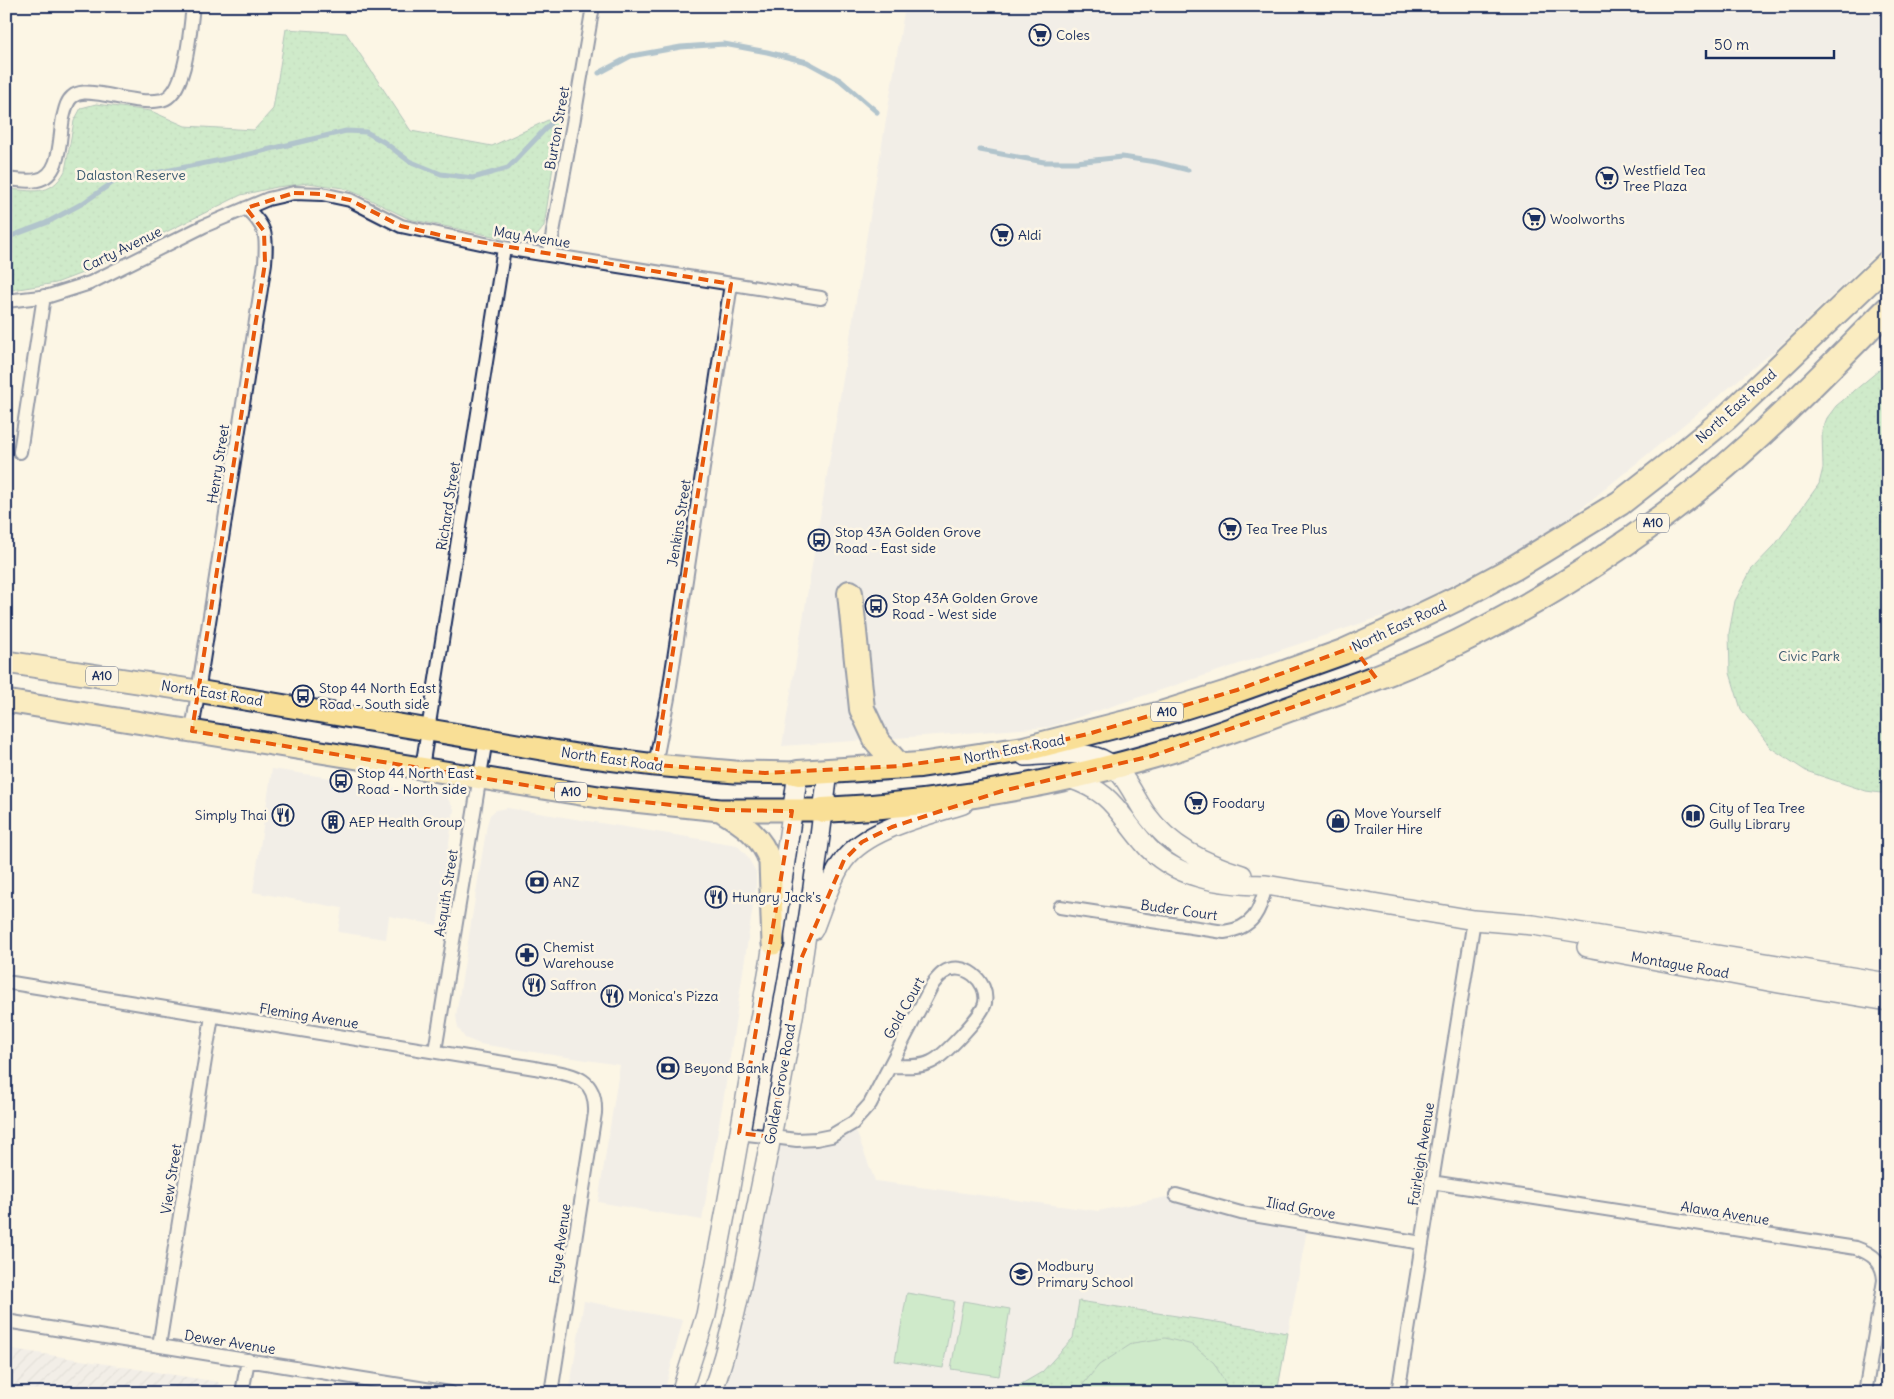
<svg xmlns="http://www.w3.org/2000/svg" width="1894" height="1399" font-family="Delius,sans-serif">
<defs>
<pattern id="industrial-furrows" width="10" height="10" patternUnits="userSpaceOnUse" patternTransform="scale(1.25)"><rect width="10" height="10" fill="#e7e5e9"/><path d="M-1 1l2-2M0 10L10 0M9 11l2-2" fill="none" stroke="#c6c5ca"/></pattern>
<pattern id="grass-dots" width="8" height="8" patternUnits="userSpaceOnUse" patternTransform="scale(1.25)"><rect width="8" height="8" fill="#99dca8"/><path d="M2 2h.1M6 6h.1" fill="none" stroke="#83bd93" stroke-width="1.8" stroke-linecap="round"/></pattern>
</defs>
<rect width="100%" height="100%" fill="#fcf5e5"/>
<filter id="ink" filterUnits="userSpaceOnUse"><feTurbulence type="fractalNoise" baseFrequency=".02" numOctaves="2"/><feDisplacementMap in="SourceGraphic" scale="10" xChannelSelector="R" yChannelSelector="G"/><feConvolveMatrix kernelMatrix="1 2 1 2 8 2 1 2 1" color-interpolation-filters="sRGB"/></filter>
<g filter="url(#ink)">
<path fill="#e7e5e9" d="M907,6h981v236l-113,108 -224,183 -144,75 -358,119 -267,19 122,-734z
M272,769l174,27 8,13 -17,116 -48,-9 -3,23 -48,-7 4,-24 -89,-16z
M507,808l230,37 10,11 9,16v14l-32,210 -22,124 -104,-18 22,-137 -140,-21 -15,-6 -7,-10 -2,-12 31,-191 3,-10 6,-5z
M853,1123l22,58 223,30 78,-16 132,29 -31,169h-566l60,-256 26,3z
M584,1301l99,19 -19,73h-95z"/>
<path fill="url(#industrial-furrows)" d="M6,1348l212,34 5,7 -1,4h-216z"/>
<path fill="url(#grass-dots)" stroke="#5a8683" d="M286,29l60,4 65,98 81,15 69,-32 -17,112c-6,10 -11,13 -22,16l-113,-23 -48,-24 -18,-7 -35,-5 -31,4 -36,8 -156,77 -29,11 -50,8v-102c26,1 44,9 59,-18l9,-50 7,-13 15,-4 55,7 34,15 69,4 19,-21z
M1884,366h4v428l-22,-3 -60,-20 -35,-23 -30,-39 -11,-36 -1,-40 6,-32 16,-31 24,-25 44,-61 4,-16 -1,-37 5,-13 9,-12z
M1079,1301l209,32 -11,60h-271l36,-21 31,-34z"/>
<path fill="#99dca8" stroke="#5a8683" d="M907,1293l47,8 -11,67 -48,-7z
M963,1301l47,8 -11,67 -48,-7z
M1165,1338l28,7 21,18 17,30h-155l23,-28 34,-22z"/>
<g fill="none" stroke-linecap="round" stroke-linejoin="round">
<path stroke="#5887ad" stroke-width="5" d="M599,73l32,-17 50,-9 43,-3 43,8 40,10 33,18 37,32
M980,150l64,12h32l46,-5 34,5 32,8
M6,238l40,-15 37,-20 32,-22 126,-25 105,-25 20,1 18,10 25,19 32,13 32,4 35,-10 43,-45"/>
<g stroke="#1b2f5e" stroke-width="16">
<path id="street" d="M6,179c10,1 21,3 31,1 25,-4 22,-43 26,-62 2,-7 3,-16 9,-21 8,-7 20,-4 29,-3 19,3 42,10 61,6 25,-6 28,-72 31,-94
M549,254l25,-136 19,-112
M6,301l43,-5 41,-13 114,-57 64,-27 26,-6 28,1 28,6 51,26 103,22 317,50
M20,452l24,-156
M192,731l73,-468c2,-27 2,-36 -19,-55
M655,765l13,-67 63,-414
M422,768l82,-520
M1060,907l164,25c30,-4 36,-21 42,-47
M6,982l529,86c31,7 62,4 60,45l-44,280
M435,1051l51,-312
M739,1133l58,7 19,-1 15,-3 22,-13 17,-19 62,-119c3,-4 7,-9 11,-12 20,-14 46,8 42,30 -2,12 -42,54 -54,59 -12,6 -28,4 -41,4
M1431,1182l425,66c17,6 27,14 28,32l-19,113
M1176,1195l65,18 181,30
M6,1321l444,72
M159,1346l53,-330
M242,1393l6,-33
M1398,1393l76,-473"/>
</g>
<g stroke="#1b2f5e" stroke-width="22">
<path id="secondary" d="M1025,756c24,-1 53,-6 76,3 24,11 31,35 45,55 24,33 58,49 96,61
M1069,778c44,15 46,31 74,64 29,36 79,43 123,43l208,35 59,5 355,58
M813,930c8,-20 18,-53 31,-70 24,-32 82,-44 119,-56
M1587,947l192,36 109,18
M681,1393l25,-78 20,-105 44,-247 28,-190
M712,1393c22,-62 33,-128 46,-192 30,-142 53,-285 70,-429"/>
</g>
<g stroke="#1b2f5e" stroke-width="25">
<path id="primary" d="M6,662l191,29 380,64 78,10 80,7 63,1
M6,701l599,97 115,12h103
M720,810c23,14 42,26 50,52l3,82"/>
</g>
<g stroke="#1b2f5e" stroke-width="28">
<path id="highway" d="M850,593l12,116 15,32 22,25
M798,773l122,-8 104,-16 137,-35 76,-24 106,-38 40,-18 77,-37 54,-29 106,-65 55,-43 52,-43 161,-154
M823,810c112,-5 221,-23 329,-54 46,-13 92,-30 137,-47 48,-17 96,-33 142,-54 88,-40 177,-96 253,-155 74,-57 138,-125 204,-191"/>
</g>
<use href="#street" stroke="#fcf5e5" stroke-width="12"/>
<use href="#secondary" stroke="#fcf5e5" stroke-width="19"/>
<use href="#primary" stroke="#f9df96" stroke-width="21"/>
<use href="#highway" stroke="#f9df96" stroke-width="24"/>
</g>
</g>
<path d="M0 0H1894V1399H0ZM294,193l28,1 28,6 51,26 43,10 287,48 -76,481 110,8 134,-7 125,-17 64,-15 149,-44 116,-43 23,31 -224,78 -150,35 -110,36 -30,15 -18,18 -43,99 -30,178 -32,-4 53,-322 -72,-1 -115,-12 -413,-67 73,-468 -1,-32 -18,-23z" fill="#fcf5e5" fill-opacity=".55" fill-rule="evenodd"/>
<path fill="none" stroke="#e8590c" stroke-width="4" stroke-dasharray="10 6" stroke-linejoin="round" d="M294,193l28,1 28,6 51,26 43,10 287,48 -76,481 110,8 134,-7 125,-17 64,-15 149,-44 116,-43 23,31 -224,78 -150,35 -110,36 -30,15 -18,18 -43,99 -30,178 -32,-4 53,-322 -72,-1 -115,-12 -413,-67 73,-468 -1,-32 -18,-23z"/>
<defs>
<g id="supermarket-ring" transform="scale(1.125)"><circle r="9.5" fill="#fcf5e5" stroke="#1b2f5e" stroke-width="1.5"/><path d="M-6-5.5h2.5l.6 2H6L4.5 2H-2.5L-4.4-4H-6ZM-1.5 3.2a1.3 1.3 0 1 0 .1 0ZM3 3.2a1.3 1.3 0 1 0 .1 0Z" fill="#1b2f5e"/></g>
<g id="bus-ring" transform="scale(1.125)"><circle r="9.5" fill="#fcf5e5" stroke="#1b2f5e" stroke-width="1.5"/><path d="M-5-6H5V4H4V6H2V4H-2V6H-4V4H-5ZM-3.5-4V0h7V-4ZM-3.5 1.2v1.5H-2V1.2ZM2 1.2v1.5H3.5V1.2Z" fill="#1b2f5e"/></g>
<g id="restaurant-ring" transform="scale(1.125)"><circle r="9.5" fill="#fcf5e5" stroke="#1b2f5e" stroke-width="1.5"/><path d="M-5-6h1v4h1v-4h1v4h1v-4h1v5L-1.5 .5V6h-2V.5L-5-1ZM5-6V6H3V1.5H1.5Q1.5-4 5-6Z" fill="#1b2f5e"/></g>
<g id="library-ring" transform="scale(1.125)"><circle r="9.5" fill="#fcf5e5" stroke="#1b2f5e" stroke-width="1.5"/><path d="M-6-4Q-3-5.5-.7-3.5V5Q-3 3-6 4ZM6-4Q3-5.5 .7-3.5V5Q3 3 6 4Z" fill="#1b2f5e"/></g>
<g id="shop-ring" transform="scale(1.125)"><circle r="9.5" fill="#fcf5e5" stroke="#1b2f5e" stroke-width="1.5"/><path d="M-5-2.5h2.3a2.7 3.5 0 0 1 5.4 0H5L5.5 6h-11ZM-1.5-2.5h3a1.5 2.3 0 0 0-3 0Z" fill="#1b2f5e"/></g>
<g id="building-ring" transform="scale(1.125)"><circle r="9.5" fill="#fcf5e5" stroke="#1b2f5e" stroke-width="1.5"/><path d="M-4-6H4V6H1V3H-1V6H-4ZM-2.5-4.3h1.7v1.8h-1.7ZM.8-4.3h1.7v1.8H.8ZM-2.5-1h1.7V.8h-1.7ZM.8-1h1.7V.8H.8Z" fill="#1b2f5e"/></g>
<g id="bank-ring" transform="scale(1.125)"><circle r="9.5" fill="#fcf5e5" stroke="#1b2f5e" stroke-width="1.5"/><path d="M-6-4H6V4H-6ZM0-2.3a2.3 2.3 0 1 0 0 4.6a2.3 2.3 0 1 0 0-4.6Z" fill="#1b2f5e"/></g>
<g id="pharmacy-ring" transform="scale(1.125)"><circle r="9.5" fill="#fcf5e5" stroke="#1b2f5e" stroke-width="1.5"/><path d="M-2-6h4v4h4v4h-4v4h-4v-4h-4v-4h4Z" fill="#1b2f5e"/></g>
<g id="school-ring" transform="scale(1.125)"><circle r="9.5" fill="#fcf5e5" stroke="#1b2f5e" stroke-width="1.5"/><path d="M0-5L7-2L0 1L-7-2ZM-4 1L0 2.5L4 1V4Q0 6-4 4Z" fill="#1b2f5e"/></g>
</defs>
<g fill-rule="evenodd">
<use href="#supermarket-ring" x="1040" y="35"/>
<use href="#supermarket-ring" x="1607" y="178"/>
<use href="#supermarket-ring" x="1534" y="219"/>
<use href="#supermarket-ring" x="1002" y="235"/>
<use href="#supermarket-ring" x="1230" y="529"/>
<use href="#bus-ring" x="819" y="540"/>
<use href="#bus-ring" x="876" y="606"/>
<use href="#bus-ring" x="303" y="696"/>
<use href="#bus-ring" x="341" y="781"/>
<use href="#supermarket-ring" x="1196" y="803"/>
<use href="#restaurant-ring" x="283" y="815"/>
<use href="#library-ring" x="1693" y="816"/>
<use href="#shop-ring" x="1338" y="821"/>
<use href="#building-ring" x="333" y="822"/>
<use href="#bank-ring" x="537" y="882"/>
<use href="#restaurant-ring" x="716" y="897"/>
<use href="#pharmacy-ring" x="527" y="955"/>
<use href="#restaurant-ring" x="534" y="985"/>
<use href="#restaurant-ring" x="612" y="996"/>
<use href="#bank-ring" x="668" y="1068"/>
<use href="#school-ring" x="1021" y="1274"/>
</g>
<g text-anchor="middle" stroke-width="5" stroke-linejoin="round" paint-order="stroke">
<g fill="#fcf5e5" stroke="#5e6a86" stroke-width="1">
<rect x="1637" y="513.5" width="32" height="19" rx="4"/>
<rect x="86" y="666.5" width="32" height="19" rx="4"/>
<rect x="1151" y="702.5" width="32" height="19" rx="4"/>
<rect x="555" y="782.5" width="32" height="19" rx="4"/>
</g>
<g font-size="12" font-weight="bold" fill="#1b2f5e">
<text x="1653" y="527">A10</text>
<text x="102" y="680">A10</text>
<text x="1167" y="716">A10</text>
<text x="571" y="796">A10</text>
</g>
<g font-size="14" fill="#1b2f5e" stroke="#fcf5e5" text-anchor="start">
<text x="1056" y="40">Coles</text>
<text x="1623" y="175">Westfield Tea<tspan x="1623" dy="16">Tree Plaza</tspan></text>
<text x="1550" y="224">Woolworths</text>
<text x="1018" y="240">Aldi</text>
<text x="1246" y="534">Tea Tree Plus</text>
<text x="835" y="537">Stop 43A Golden Grove<tspan x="835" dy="16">Road - East side</tspan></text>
<text x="892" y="603">Stop 43A Golden Grove<tspan x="892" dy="16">Road - West side</tspan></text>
<text x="319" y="693">Stop 44 North East<tspan x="319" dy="16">Road - South side</tspan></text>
<text x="357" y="778">Stop 44 North East<tspan x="357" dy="16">Road - North side</tspan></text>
<text x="1212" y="808">Foodary</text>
<text x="1709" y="813">City of Tea Tree<tspan x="1709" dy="16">Gully Library</tspan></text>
<text x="1354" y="818">Move Yourself<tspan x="1354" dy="16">Trailer Hire</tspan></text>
<text x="267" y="820" text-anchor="end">Simply Thai</text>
<text x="349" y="827">AEP Health Group</text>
<text x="553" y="887">ANZ</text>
<text x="732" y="902">Hungry Jack's</text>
<text x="543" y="952">Chemist<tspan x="543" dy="16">Warehouse</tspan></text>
<text x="550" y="990">Saffron</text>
<text x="628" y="1001">Monica's Pizza</text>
<text x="684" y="1073">Beyond Bank</text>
<text x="1037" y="1271">Modbury<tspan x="1037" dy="16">Primary School</tspan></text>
</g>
<g font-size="14" fill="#1b2f5e" stroke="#fcf5e5">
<text transform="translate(557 128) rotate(-80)" y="5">Burton Street</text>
<text transform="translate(532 237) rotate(9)" y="5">May Avenue</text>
<text transform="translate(122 249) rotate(-26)" y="5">Carty Avenue</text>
<text transform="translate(1736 406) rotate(-42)" y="5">North East Road</text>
<text transform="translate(218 464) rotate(-81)" y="5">Henry Street</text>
<text transform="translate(448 506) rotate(-81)" y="5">Richard Street</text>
<text transform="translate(679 523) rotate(-81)" y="5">Jenkins Street</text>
<text transform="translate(1399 626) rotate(-25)" y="5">North East Road</text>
<text transform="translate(212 693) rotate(9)" y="5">North East Road</text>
<text transform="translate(1014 749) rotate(-11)" y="5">North East Road</text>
<text transform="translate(612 759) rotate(8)" y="5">North East Road</text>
<text transform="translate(446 893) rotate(-81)" y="5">Asquith Street</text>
<text transform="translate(1179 910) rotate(8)" y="5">Buder Court</text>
<text transform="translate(1680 965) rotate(10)" y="5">Montague Road</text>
<text transform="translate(904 1008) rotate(-61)" y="5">Gold Court</text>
<text transform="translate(309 1016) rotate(9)" y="5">Fleming Avenue</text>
<text transform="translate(780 1084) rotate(-80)" y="5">Golden Grove Road</text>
<text transform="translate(1421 1154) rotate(-81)" y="5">Fairleigh Avenue</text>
<text transform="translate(171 1179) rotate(-81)" y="5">View Street</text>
<text transform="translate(1301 1208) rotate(10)" y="5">Iliad Grove</text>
<text transform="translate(1725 1213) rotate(9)" y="5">Alawa Avenue</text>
<text transform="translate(560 1244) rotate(-82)" y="5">Faye Avenue</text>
<text transform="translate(230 1342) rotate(9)" y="5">Dewer Avenue</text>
</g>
<g font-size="14" fill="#3a5a70" stroke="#fcf5e5">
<text x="131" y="180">Dalaston Reserve</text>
<text x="1809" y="661">Civic Park</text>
</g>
</g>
<rect width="1894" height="1399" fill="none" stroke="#fcf5e5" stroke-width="25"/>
<rect x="12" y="12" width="1869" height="1374" fill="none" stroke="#1b2f5e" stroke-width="2" filter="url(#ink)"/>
<path d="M1706 50v8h128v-8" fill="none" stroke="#1b2f5e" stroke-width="2.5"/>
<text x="1714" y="50" font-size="15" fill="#1b2f5e" stroke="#fcf5e5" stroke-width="4" paint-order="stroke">50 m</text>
</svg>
